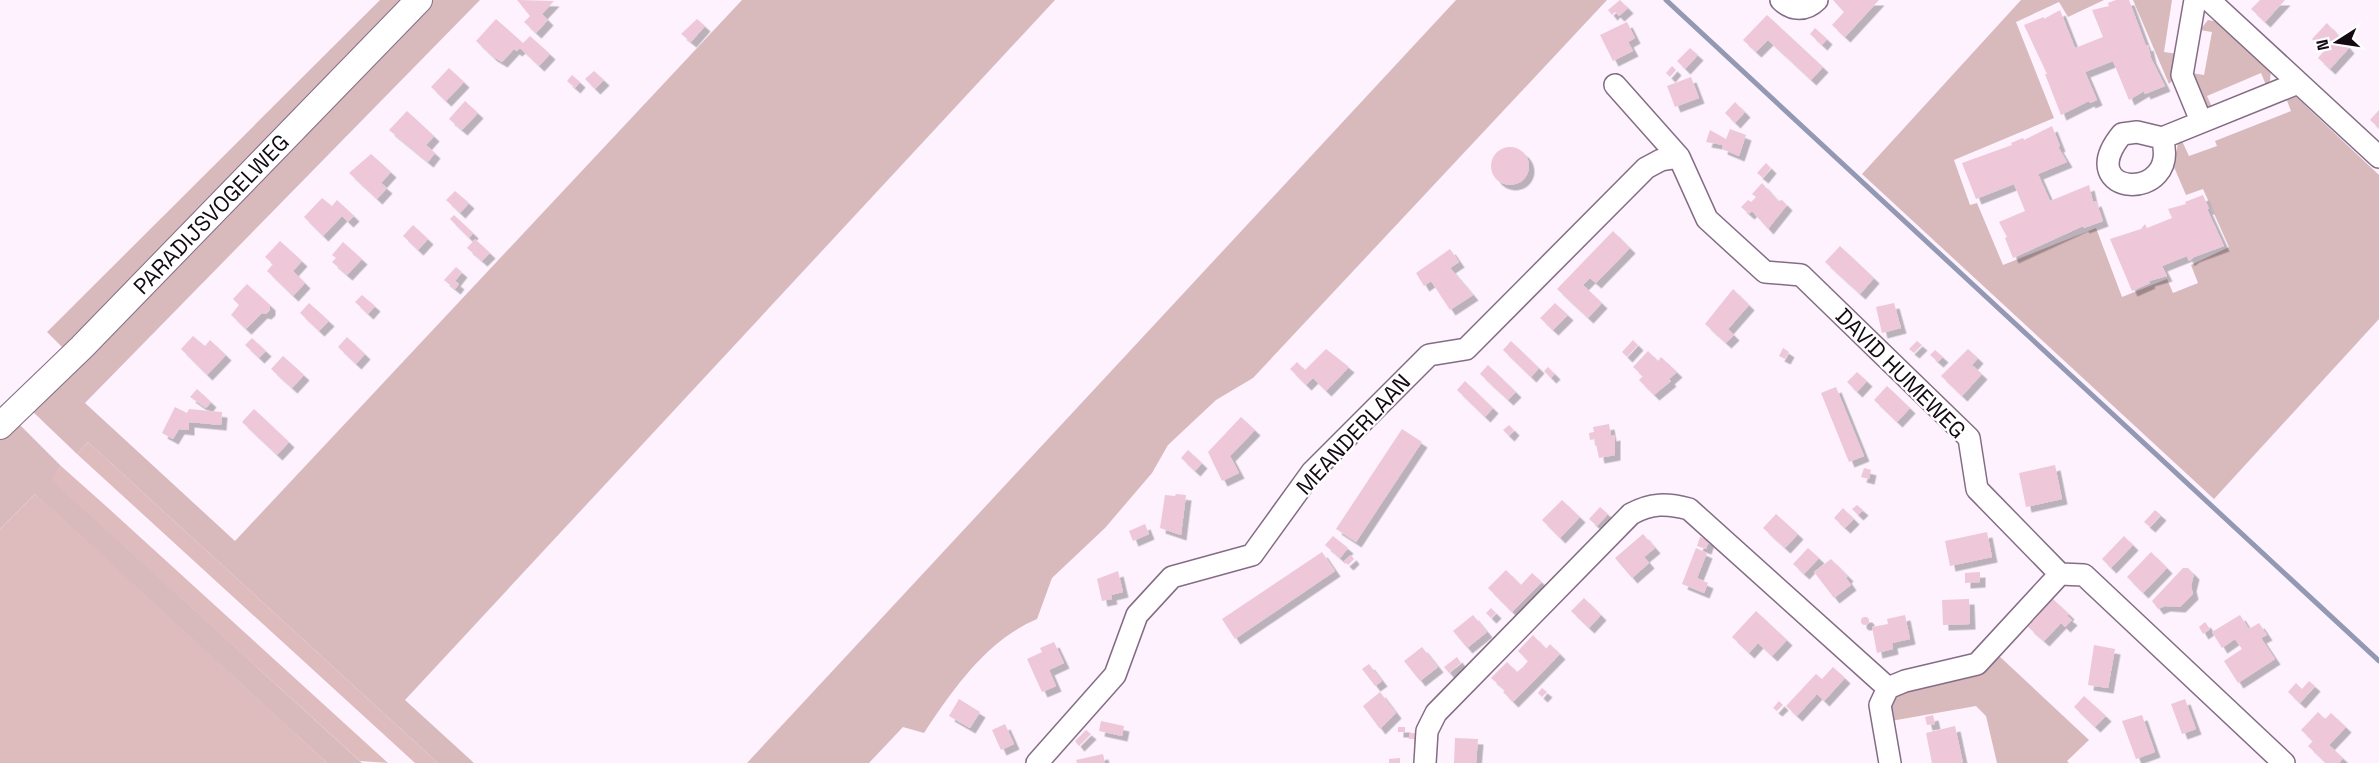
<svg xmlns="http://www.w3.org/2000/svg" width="2379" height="763" font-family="'Space Grotesk',sans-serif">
<defs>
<filter id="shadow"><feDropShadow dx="5.5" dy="5.5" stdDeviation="0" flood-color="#0004"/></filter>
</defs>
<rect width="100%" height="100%" fill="#fdf2fe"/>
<path fill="#d8babc" d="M380,0h31l-342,354 -22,-22z
M429,0h51l-395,403 150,138 507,-541h313l-650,700 69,63h-36l-350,-321 -11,12 -46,-44z
M1456,0h151l-354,378 -37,22 -48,45 -16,28 -47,55 -53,50 -15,41c-50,21 -84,70 -113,114l-21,-6 -34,36h-122z
M2021,0h83l-36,17 -9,-15 -43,20 38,96 -100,42 16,45 7,-2 26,62 93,-37 26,69 45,-18 6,14 25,-10 -7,-18 38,-18 -26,-58 -17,6 -12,-28 4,-25 4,-1 7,15 28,-10 -2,-5 76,-30 -5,-13 8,-3 85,80v144l-165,180 -352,-325z
M2133,0h39l-8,52 14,2 -5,26 -4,4z
M2208,20l11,2 52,47 -1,12 -4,4 -5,-12 -54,23 5,11 -8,-2 -12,-32 12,2 8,-43 -12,-2z
M18,423l43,43 -9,14 310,283h-35l-292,-269 -35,35v-89z
M1997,654l92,86 -22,21 2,2h-72l-11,-47 -10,-10 -85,15v-21l5,-8z"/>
<path fill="#debbbd" d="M88,442l350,321h-23l-338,-309z
M61,466l46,41 281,256 -28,-2 -309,-281z
M35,494l19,16 273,253h-327v-234z"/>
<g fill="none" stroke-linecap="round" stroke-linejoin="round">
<path stroke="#9398b3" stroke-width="5" d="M1666,0l713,661"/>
</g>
<path fill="#eec7d8" filter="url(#shadow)" d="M517,0l37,1 -12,13 6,6 -12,13 -12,-11 6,-6z
M1620,0l8,8 -9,8 -4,-4 -3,3 -4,-5z
M1833,0h46l-34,37 -13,-12 12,-13z
M2116,0h13l17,46 2,-1 3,13 14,28 -20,8 -1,-3 -15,9 -16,-39 -28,11 12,28 -7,3 -1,-2 -28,14 -16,-41h2l-23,-49 20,-8v2l16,-9 15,38 28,-11 -11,-27 17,-4 -1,-3z
M2260,0h25l-20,22 -14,-13z
M1767,15l56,52 -12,13 -43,-40 -12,12 -13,-12z
M496,19l27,24 7,-7 20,18 -11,12 -19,-18 -3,3 -3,-2 -12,13 -10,-6 -16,-15z
M697,19l8,7 -14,16 -10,-8z
M1627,22l8,16 -7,4 5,9 -20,10 -13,-26z
M2327,23l22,25 -19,21 -12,-11 6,-7 -12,-12z
M1815,28l12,11 -5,6 -12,-11z
M1690,48l8,7 -13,14 -8,-8z
M1672,66l4,4 -6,7 -4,-4z
M449,68l15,14 -18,19 -15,-14z
M594,71l10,9 -9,9 -10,-10z
M572,75l8,7 -5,6 -8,-7z
M1691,77l8,21 -24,9 -8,-21z
M465,101l13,12 -16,17 -13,-11z
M1735,102l10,10 -10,11 -10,-10z
M2379,110v18l-9,-8z
M407,111l27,25 -8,9 9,8 -7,9 -39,-32z
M2052,126l8,20 -2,1 9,15 -29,12 12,27 39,-16 4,17 3,-1 7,20 -19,7 -1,-2 -70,32 -8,-20 2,-1 -8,-15 26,-11 -11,-27 -38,15 -14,-36 50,-18 -1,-2 12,-5 1,2z
M1730,129l16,6 -7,21 -17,-7 1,-4 -17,-3 4,-12 16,9z
M1491 166a19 19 0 1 1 38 0a19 19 0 1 1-38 0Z
M371,154l20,18 -10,11 6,5 -10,11 -28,-26z
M1766,163l5,5 -8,10 -6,-5z
M1762,183l16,18 4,-1 5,5 -19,24 -16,-18 -3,3 -8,-7 7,-7 3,2 5,-5 -4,-3z
M455,191l14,12 -9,10 -14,-13z
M2203,195l6,14h-2l17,37 -30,11 -5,4 -2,-5 -25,10 5,10 -18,5 1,2 -18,8 -22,-52 31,-10 4,-5 2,4 25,-10 -4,-9 18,-5 -1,-2z
M322,198l10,8 5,-6 17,16 -6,6 -6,-6 -19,20 -19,-19z
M454,215l19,18 -4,5 -19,-19z
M413,225l15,14 -10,11 -15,-14z
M1613,231l17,17 -34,35 -6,-5 -7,7 19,18 -14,15 -31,-29z
M475,239l15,14 -8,8 -15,-13z
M280,241l22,20 -9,10 12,12 -12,13 -26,-25 6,-7 -8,-7z
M343,242l19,17 -15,16 -15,-13 4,-4 -4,-3z
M1840,246l34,32 -14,16 -35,-32z
M1450,249l9,13 -9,6 23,27 -23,15 -19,-29 -7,5 -8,-13z
M456,267l6,5 -7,9 4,3 -4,5 -11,-9z
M247,284l23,21v5l-4,4 -4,-1 -16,16 -15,-14 8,-10 -6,-6z
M1733,289l16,16 -21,24 6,6 -8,8 -21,-19z
M362,295l13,11 -7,8 -13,-12z
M309,303l20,18 -10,10 -19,-18z
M1555,303l13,12 -15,15 -13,-12z
M1894,303l7,25 -19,5 -6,-26z
M193,336l12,10 5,-6 16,15 -19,20 -26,-26z
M347,337l18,17 -9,10 -18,-17z
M252,338l14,13 -7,7 -14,-13z
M1633,340l5,5 -11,12 -5,-5z
M1511,341l28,27 -8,9 -28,-27z
M1917,341l5,4 -8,8 -5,-4z
M1783,348l6,4 -4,7 -6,-3z
M1326,349l23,18 -23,24 -13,-13 -7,7 -16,-16 7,-7 8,8z
M1968,349l10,9 -6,7 10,9 -20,22 -21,-20z
M1935,350l8,7 -5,5 -8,-7z
M1648,351l10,10 3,-4 16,15 -8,7 2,2 -17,14 -15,-15 4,-4 -10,-9z
M283,356l21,19 -12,13 -21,-19z
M1488,365l28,27 -8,8 -28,-26z
M1548,367l7,7 -4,4 -7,-7z
M1857,372l10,9 -10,11 -10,-10z
M1465,381l28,27 -8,9 -28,-27z
M1887,386l23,22 -13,14 -23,-22z
M1836,387l28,69 -15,6 -28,-69z
M197,389l14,13 -5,6 -16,-11z
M175,407l12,6 2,-4 33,3 -1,13 -32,-3v8l-10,-1 -6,10 -11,-6z
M254,409l35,33 -12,13 -35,-33z
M1241,417l14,13 -25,26 9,17 -17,8 -14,-29z
M1609,424l2,12 4,-1v20l-16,3 -4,-19 -5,1 -1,-7 5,-1 -1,-5z
M1509,425l5,5 -5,6 -6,-6z
M1402,429l20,13 -66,100 -20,-13z
M1188,450l14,13 -7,8 -14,-13z
M2055,465l7,34 -36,8 -7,-34z
M1864,468l7,2 -2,9 -8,-2z
M1176,494l10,1 -5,40 -21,-7 5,-33 10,1z
M1562,500l18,17 -20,21 -18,-18z
M1857,505l6,5 -5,5 -6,-6z
M1600,507l8,7 -11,12 -8,-7z
M1843,508l11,11 -9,9 -11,-10z
M2155,510l6,5 -11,12 -6,-5z
M1776,514l22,20 -13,14 -22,-20z
M1145,524l4,10 -16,7 -4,-10z
M1987,532l5,25 -42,9 -5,-25z
M1643,534l12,14 -11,9 5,6 -17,15 -17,-20z
M1333,536l15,12 -8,10 -15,-13z
M2124,536l9,9 -22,23 -9,-9z
M1700,537l9,3 -3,9 -9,-3z
M1696,548l11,5 -10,25 11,5 -4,10 -22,-9z
M1808,548l11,10 -15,16 -11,-10z
M1322,552l13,19 -100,68 -13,-20z
M2151,552l16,16 -24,25 -16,-16z
M1351,555l3,4 -6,6 -4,-4z
M1831,559l17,17 -2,2 5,7 -17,13 -20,-26z
M2183,568h5l6,6 -3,12 2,8 -13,13 -15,-1 -7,3 -6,-8z
M1506,570l15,15 11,-12 10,9 -30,30 -24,-24z
M1118,571l5,21 -12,3 1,4 -10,2 -5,-22z
M1980,572v10l-15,1v-10z
M1584,598l17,17 -12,13 -18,-17z
M1969,599l1,25 -27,1 -1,-25z
M2053,599l16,15 -2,2 5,4 -7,7 -4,-4 -17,18 -16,-14z
M1491,608l5,5 -5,5 -5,-5z
M1756,611l31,29 -15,16 -14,-13 -9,10 -17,-16z
M1473,615l14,17 -20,16 -14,-17z
M1905,615l5,24 -18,4 1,6 -16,4 -5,-26 16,-3 -1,-5z
M2240,615l9,14 10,-6 8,12 -6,3 14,21 -37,24 -14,-22 18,-12 -7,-10 -13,9 -10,-16z
M1861 621a4 4 0 1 1 8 0a4 4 0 1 1-8 0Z
M2205,622l5,7 -7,5 -4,-7z
M1533,635l13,14 4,-5 10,10 -47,48 -10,-10 2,-2 -14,-12 16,-16 10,10 6,-5 5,-6 -10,-10z
M1054,642l10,21 -15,7 7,16 -14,6 -15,-33 15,-7 -2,-4z
M2094,645l21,4 -7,39 -20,-3z
M1422,647l16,20 -18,14 -16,-20z
M1457,657l4,6 -12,10 -5,-6z
M1369,664l13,17 -7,5 -13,-17z
M1833,667l12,11 -21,23 -7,-7 -20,22 -11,-10 30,-32 6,5z
M2309,681l6,5 -15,17 -12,-11 8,-9 6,6z
M1542,688l5,4 -5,5 -4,-4z
M1380,692l16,21 -16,16 -17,-23z
M2084,696l22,20 -11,11 -21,-20z
M959,699l21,13 -10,16 -21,-12z
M2185,699l11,30 -14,5 -11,-30z
M1779,701l4,4 -6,6 -4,-3z
M2318,712l7,7 6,-6 15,14 -17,18 14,13 -4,5h-13l-18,-17 5,-5 -12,-11z
M1933,715l2,9 -8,1 -2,-8z
M2142,715l13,37 -19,7 -14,-38z
M1101,721l23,5 -2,10 -23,-5z
M1005,724l9,20 -13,6 -9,-20z
M1955,726l8,37h-31l-6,-30z
M1398,727h7v5h-7z
M1086,730l5,4 -12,12 -4,-5z
M1409,733h8v6h-8z
M1455,738l23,1 -2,24h-22z
M1103,754l2,9h-28l-1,-3z
M1400,758v5h-11v-4z"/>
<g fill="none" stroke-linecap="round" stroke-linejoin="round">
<g stroke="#856c86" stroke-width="24">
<path id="minor" d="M1781,0c11,11 25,11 36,0
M2195,0l-13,75 19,46
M2209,0l170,157
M1615,85l64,72 28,62 58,53 36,3 168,163 8,51 83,85 24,1 200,188
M2137,132l25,6c20,66 -92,59 -40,-4z
M2162,138l136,-55
M1037,763l78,-88 22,-60 35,-38 80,-22 60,-83 117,-117 37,-6 180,-181 15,-8 18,-3
M1425,763l2,-32 9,-18 195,-199c20,-11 36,-11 58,-5l199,179
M1890,763l-10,-58 8,-17 17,-7 72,-17 83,-90"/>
</g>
<g stroke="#856c86" stroke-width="28">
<path id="tertiary" d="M0,426l82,-79 337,-347"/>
</g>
<use href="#minor" stroke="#fff" stroke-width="21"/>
<use href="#tertiary" stroke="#fff" stroke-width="26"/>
</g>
<g text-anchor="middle" stroke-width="4.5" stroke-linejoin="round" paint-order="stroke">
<g font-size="22" fill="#130a14" stroke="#fff">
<text transform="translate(211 214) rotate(-46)" y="8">PARADIJSVOGELWEG</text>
<text transform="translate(1901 373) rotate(45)" y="8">DAVID HUMEWEG</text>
<text transform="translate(1353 434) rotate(-47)" y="8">MEANDERLAAN</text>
</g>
</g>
<g transform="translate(2337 42) rotate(258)" stroke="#ffffff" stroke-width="4.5" paint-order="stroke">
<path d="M0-4.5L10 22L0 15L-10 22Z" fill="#130a14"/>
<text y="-9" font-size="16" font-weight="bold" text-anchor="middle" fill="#130a14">N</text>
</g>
</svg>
